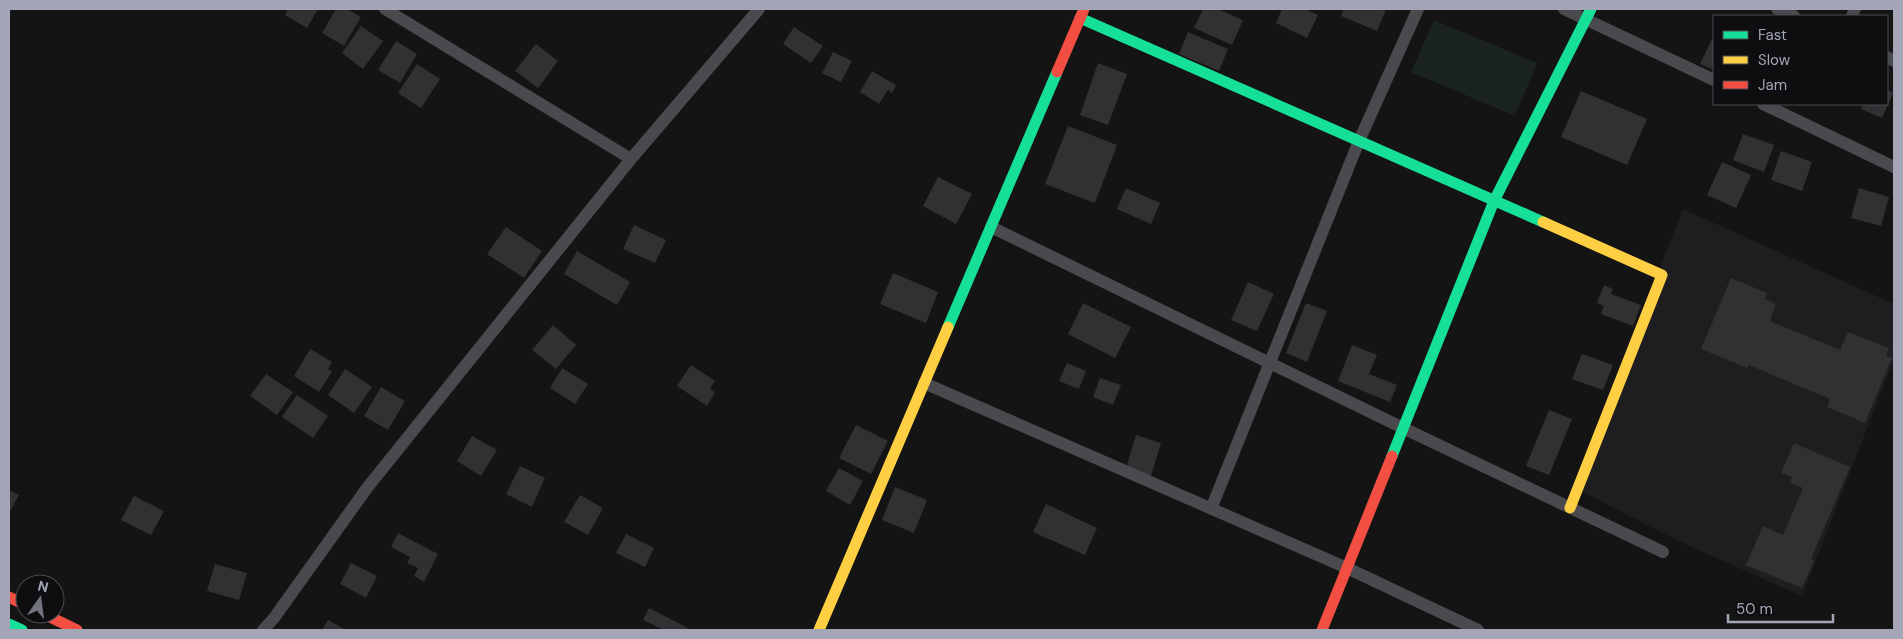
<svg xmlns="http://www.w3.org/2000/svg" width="1903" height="639" font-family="'DM Sans',sans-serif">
<rect width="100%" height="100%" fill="#141414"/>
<path fill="#1e1e20" d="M1683,209l211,95v55l-92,237 -128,-57 -101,-52z"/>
<path fill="#1b231e" d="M1434,20l103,43 -22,53 -104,-44z"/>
<path fill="#313133" d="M288,9h30l-11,19 -22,-13z
M336,9h11l14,8 -17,29 -22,-13z
M1203,9h15l25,11 -11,25 -38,-17z
M1282,9h23l13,6 -11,23 -31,-15z
M1344,9h42l-9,22 -36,-15z
M361,26l22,15 -20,28 -21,-16z
M794,27l29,19 -12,17 -28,-19z
M1188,32l40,17 -9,22 -40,-17z
M1712,39l2,2v29l-14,-6z
M396,41l21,13 -17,29 -22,-13z
M536,44l22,17 -20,27 -23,-17z
M833,52l19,9 -11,21 -19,-9z
M1098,63l29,11 -19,51 -28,-10z
M417,64l23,15 -19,29 -23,-15z
M872,71l24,14 -4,8 -4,-3 -9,14 -19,-12z
M1887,90l6,3 -11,25 -21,-9 2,-5h24z
M1581,91l66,28 -20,46 -66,-28z
M1068,126l49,19 -22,58 -50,-19z
M1743,134l31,11 -10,27 -31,-12z
M1781,151l31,11 -10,29 -31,-11z
M1722,162l29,13 -15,33 -29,-13z
M938,177l34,17 -16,30 -33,-18z
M1126,188l34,15 -9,21 -34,-15z
M1859,188l30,9 -8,29 -30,-8z
M634,225l32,15 -11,23 -32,-14z
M506,227l36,24 -18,27 -37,-24z
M577,251l53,31 -13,23 -53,-31z
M893,273l45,19 -12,31 -46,-19z
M1731,278l36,15 -2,6 11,5 -6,17 70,29 8,-18 41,16 -3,8 6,2 -27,65 -38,-16 3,-8 -81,-34 -2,3 -46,-19z
M1248,282l26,12 -17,37 -26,-11z
M1604,285l9,4 -2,5 30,11 -8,21 -32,-12 3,-8 -7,-3z
M1083,303l48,24 -16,31 -47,-24z
M1306,303l21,8 -20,51 -21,-9z
M553,325l23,20 -20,24 -24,-19z
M1352,345l25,10 -8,19 28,11 -7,17 -52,-21z
M310,349l22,13 -4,7 4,3 -13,20 -25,-16z
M1582,354l31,11 -10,25 -31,-11z
M1067,363l19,8 -7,18 -20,-8z
M691,365l24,16 -5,8 5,3 -8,14 -30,-20z
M562,368l26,16 -13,20 -25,-16z
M345,369l27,18 -18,26 -26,-18z
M266,374l27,18 -16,23 -27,-19z
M1100,378l21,7 -8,20 -20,-8z
M381,387l24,14 -17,29 -24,-14z
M297,395l31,21 -15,22 -31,-21z
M1549,410l23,9 -23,56 -23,-9z
M856,425l32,16 -17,33 -32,-16z
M1136,435l25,8 -10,33 -25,-8z
M472,436l25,14 -16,26 -24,-15z
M1794,443l56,24 -39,92 3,2 -12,27 -56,-23 17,-39 20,9 20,-47 -13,-5 2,-6 -11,-4z
M520,466l25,12 -13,29 -26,-13z
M839,468l24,13 -13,24 -24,-14z
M895,487l32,13 -13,33 -32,-13z
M9,490l10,5 -10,18z
M580,495l23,13 -15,27 -24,-13z
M134,496l30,15 -13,24 -30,-15z
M1046,504l51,24 -12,27 -52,-23z
M398,533l40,21 -14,28 -10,-6 4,-8 -11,-5 3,-6 -19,-10z
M626,534l28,14 -9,19 -29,-14z
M351,563l26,13 -11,22 -26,-14z
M215,564l32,9 -8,27 -32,-9z
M649,608l39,20 -1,2h-23l-21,-10z
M328,620l18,10h-24z"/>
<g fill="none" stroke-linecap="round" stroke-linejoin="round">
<path stroke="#49494e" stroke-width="12" d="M385,9l246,150
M1564,9l150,71
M1777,9l17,7
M1852,16l3,-7
M1887,57l7,4
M1763,104l131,63
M991,227l412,201 260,124
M924,383l423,185 131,62
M1211,509l148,-368 59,-132
M263,630l11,-12 93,-130 264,-329 128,-150"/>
<path stroke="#16e098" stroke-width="11" d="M1080,18l463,204
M948,327l109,-255
M1392,456l102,-255 97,-192
M9,624l13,6"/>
<path stroke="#ffcf43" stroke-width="11" d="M1543,222l119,53 -92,233
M819,630l129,-303"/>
<path stroke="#f24e42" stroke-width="11" d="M1057,72l27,-63
M9,597l16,8
M44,614l33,16
M1322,630l70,-174"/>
</g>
<rect width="1903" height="639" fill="none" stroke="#a3a6b6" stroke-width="20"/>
<rect x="1713" y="15" width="175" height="90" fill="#0e0e10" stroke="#4a4b52"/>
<rect x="1723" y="31" width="25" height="8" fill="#16e098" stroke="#4a4b52"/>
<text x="1758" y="40" font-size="15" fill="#a3a6b6">Fast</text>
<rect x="1723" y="56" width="25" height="8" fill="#ffcf43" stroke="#4a4b52"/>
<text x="1758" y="65" font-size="15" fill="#a3a6b6">Slow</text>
<rect x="1723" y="81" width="25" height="8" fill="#f24e42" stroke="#4a4b52"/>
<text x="1758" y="90" font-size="15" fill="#a3a6b6">Jam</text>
<g transform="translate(40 599) rotate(14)"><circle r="24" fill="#0e0e10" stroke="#4a4b52"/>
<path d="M0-4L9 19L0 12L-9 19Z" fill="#71737d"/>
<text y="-8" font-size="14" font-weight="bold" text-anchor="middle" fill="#a3a6b6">N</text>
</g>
<path d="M1728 614v8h105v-8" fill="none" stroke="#a3a6b6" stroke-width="2.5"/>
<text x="1736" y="614" font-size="15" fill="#a3a6b6" stroke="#0e0e10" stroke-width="4" paint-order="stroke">50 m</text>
</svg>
